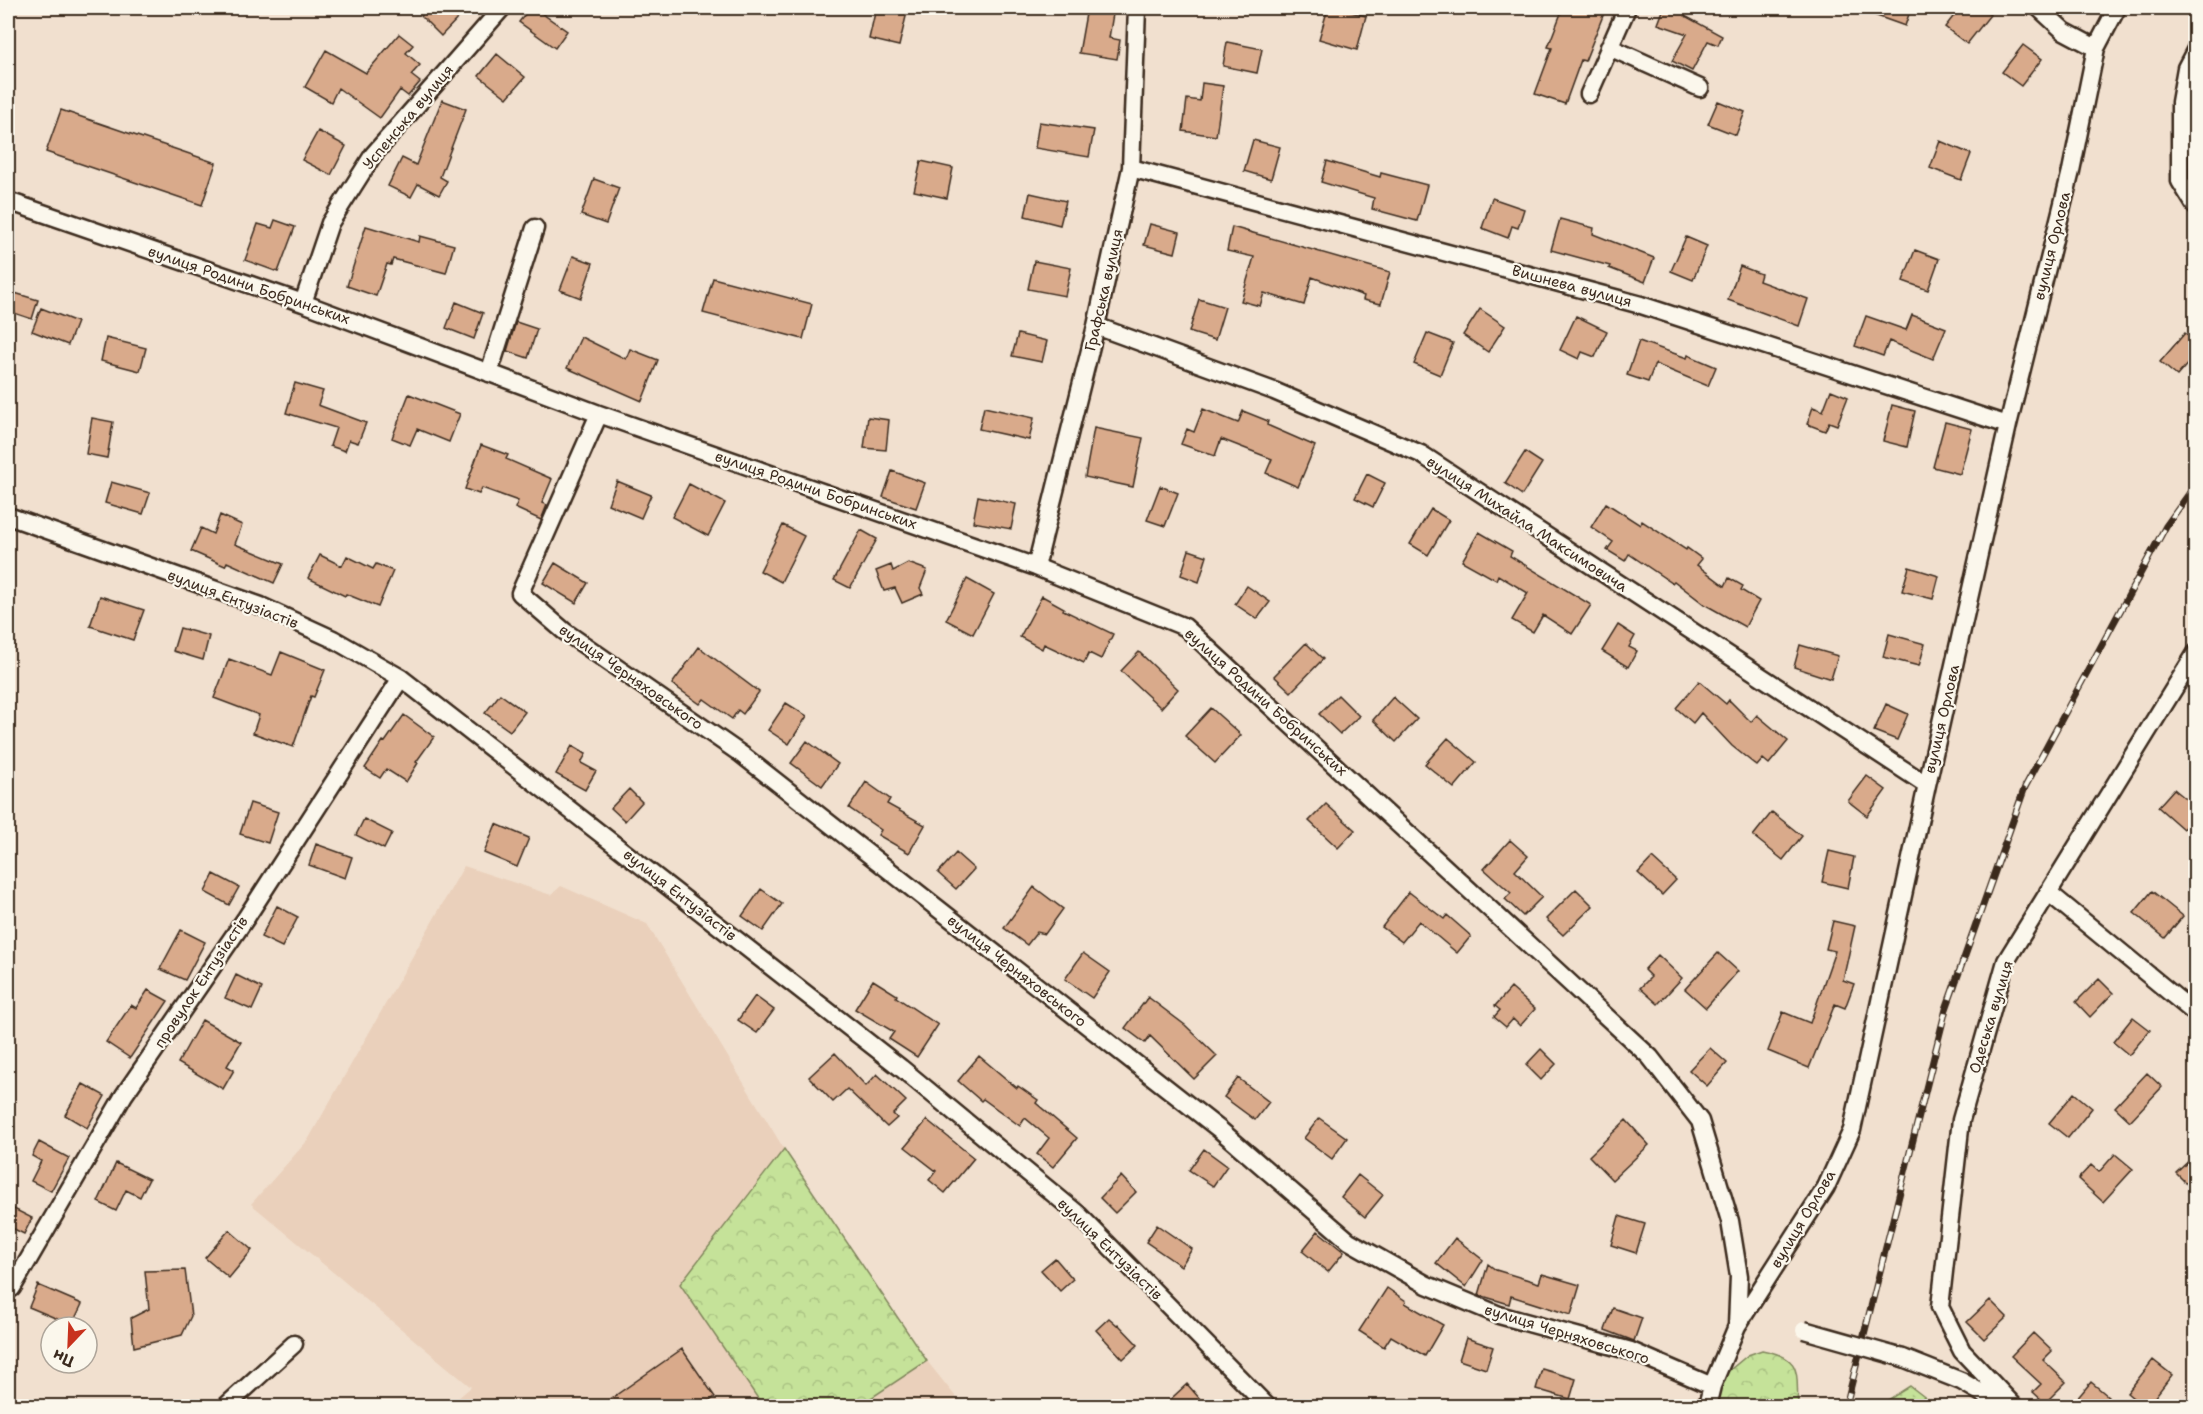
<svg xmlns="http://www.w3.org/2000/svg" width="2203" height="1414" font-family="'Shantell Sans',sans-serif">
<defs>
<pattern id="forest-crowns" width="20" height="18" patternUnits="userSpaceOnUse" patternTransform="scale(1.5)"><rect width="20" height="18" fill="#c5e299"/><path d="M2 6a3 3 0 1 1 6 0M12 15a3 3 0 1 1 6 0" fill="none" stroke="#aac283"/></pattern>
<pattern id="garden-dots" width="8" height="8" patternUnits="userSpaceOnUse" patternTransform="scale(1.5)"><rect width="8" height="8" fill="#c5e299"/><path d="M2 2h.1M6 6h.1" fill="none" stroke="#aac283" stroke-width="1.8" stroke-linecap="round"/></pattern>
</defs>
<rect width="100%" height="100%" fill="#f1e0cf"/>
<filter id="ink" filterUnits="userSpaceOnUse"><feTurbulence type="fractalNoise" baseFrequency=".0167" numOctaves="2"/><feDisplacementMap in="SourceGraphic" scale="12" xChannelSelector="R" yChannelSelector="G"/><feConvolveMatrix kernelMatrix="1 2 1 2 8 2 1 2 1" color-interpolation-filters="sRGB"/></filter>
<g filter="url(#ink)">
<path fill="#ead0bb" d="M464,866l87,29 10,-9 86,38 137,225 -104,135 83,122h-314l22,-19 -220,-183 57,-64z
M927,1361l36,45h-104z"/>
<path fill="url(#forest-crowns)" stroke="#80865c" stroke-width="1.5" d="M784,1149l143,212 -68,45h-96l-83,-122z
M1762,1350c41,8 34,21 36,56h-91l6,-22 35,-29z"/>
<path fill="url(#garden-dots)" stroke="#80865c" stroke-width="1.5" d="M1910,1386l26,20h-57l1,-1z"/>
<path fill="#d9aa8b" stroke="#3b2a1e" stroke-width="1.5" d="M429,8h20l10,9 -18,19 -20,-20z
M530,8h4l33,23 -12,17 -36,-26z
M876,8h32l-9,38 -30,-7z
M1087,8h27l-5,30 11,2 -3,19 -38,-6z
M1328,8h9l29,8 -9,34 -38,-11z
M1563,8h43l-21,53 -4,-1 -16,44 -30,-10 17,-46 -4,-1z
M1664,8h24l-3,8 37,20 -4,9 -10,-4 -16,30 -20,-10 15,-27 -29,-10z
M1861,8h50l-6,18 -45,-16z
M1960,8h20l10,7 -23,29 -22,-17z
M399,34l14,11 -7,8 14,12 -9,10 9,7 -12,14 -8,-6 -20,28 -42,-30 -7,14 -26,-15 21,-37 40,23z
M1227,42l35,7 -5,24 -34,-7z
M2023,45l19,14 -21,27 -19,-14z
M497,54l28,23 -18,21 -28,-22z
M1202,83l21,3 -7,50 -33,-5 4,-32 13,2z
M442,100l24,9 -26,68 7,4 -8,14 -21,-11 -7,13 -23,-11 14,-28 14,7z
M1718,101l27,11 -9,23 -28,-11z
M61,110l155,53 -14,42 -156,-53z
M1039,122l55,8 -5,27 -54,-9z
M318,131l28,15 -15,29 -29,-15z
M1253,140l27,7 -9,32 -27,-8z
M1940,141l31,13 -10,26 -31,-12z
M921,161l32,7 -6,30 -33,-7z
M1327,161l53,16 1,-4 46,12 -10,36 -45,-12 2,-11 -53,-16z
M594,179l25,9 -13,36 -25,-9z
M1030,193l36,8 -6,24 -35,-9z
M1492,198l32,11 -6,19 -6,-2 -4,12 -26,-10z
M1560,219l34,9 -1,6 61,24 -9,24 -36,-14 1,-2 -59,-16z
M275,220l20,7 -17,45 -33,-12 13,-36 14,4z
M1150,224l30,8 -5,21 -31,-8z
M366,226l53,16 1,-6 34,9 -8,28 -53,-14 -2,6 -4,-1 -11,32 -29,-10z
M1232,227l158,45 -9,32 -18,-4 1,-4 -52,-19 -8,28 -40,-12 -4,13 -19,-5 13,-44 -27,-6z
M1686,237l21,9 -14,34 -22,-9z
M1915,250l24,9 -11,31 -25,-9z
M573,256l20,7 -12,35 -21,-8z
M1034,261l37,7 -6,28 -37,-7z
M1740,266l21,8 -2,7 49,18 -9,27 -71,-26z
M713,278l99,26 -9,35 -100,-26z
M8,291l30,9 -6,19 -24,-8z
M1199,299l26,8 -10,33 -26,-8z
M456,302l27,11 -9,26 -28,-11z
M41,308l36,14 -9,23 -36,-14z
M1480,309l25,17 -17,26 -25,-17z
M1912,315l34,13 -13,31 -44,-18 -6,15 -28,-10 11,-30 40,14z
M1576,316l31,15 -12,26 -13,-5 -3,7 -19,-9z
M516,322l21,7 -9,29 -21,-7z
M1427,333l26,10 -13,32 -26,-11z
M2185,333l11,8v13l-19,22 -17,-14z
M1018,334l29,7 -5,21 -30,-6z
M581,337l45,22 4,-10 28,11 -16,41 -75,-33z
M106,338l40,10 -6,23 -39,-10z
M1639,341l48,17 1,-3 28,12 -8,19 -53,-22 -7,18 -21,-7z
M295,383l28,8 -5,14 48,18 -8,20 -9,-3 -4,11 -15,-5 6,-18 -50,-15z
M1831,390l17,7 -11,28 -8,-3 -4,9 -18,-7 6,-17 10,4z
M409,394l51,20 -11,28 -32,-13 -7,16 -18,-7z
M1892,405l23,6 -8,36 -24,-6z
M984,407l50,11 -5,22 -50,-11z
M1203,409l35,14 5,-12 25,10 -1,4 48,21 -17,41 -32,-14 6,-14 -51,-20 -6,17 -34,-12 6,-15 7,3z
M868,417l21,3 -3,30 -22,-2z
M92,418l21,4 -6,36 -21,-4z
M1945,422l27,7 -12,45 -27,-7z
M1094,428l49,10 -10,49 -48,-10z
M481,445l27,10 -2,4 46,20 -10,24 5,2 -6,15 -26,-12 3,-7 -36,-13 -3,6 -14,-5z
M1525,452l17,11 -20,32 -17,-12z
M892,471l33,12 -9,25 -33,-11z
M1367,474l18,9 -12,24 -18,-9z
M617,481l34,14 -10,23 -33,-14z
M111,482l39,11 -7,21 -38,-11z
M689,484l36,19 -17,33 -36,-19z
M1160,486l18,7 -13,33 -18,-6z
M978,496l38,8 -5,25 -38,-7z
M1606,503l34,22 2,-4 44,29 1,-2 15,11 -5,6 28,21 4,-8 14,8 -2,4 18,11 -14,26 -41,-23 -30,-23 -2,2 -43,-29 -4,7 -18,-11 6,-8 -22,-15z
M1431,509l18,11 -21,35 -18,-11z
M220,515l22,10 -7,19 48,20 -9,19 -47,-21 -2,4 -34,-15 10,-23 12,6z
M783,525l21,11 -23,46 -21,-11z
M861,530l16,9 -27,49 -16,-8z
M1479,532l33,19 -2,5 81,49 -19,29 -29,-19 -10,17 -21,-12 16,-27 -30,-18 -2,5 -34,-19z
M1189,550l18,6 -8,26 -18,-7z
M320,555l22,11 5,-10 26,13 3,-5 17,7 -15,36 -32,-13 -1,2 -37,-18z
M555,563l33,20 -12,20 -33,-20z
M908,563l19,7 -7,18 3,6 -21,9 -7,-15 -11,3 -8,-20 15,-6 2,6z
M1909,567l30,9 -6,23 -31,-8z
M967,579l27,15 -21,40 -27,-14z
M1247,586l23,16 -13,17 -22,-15z
M100,596l44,14 -11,30 -43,-14z
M1042,596l22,12 -1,2 50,24 -12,25 -12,-6 -5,10 -40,-19 -2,5 -22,-12z
M1618,625l17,11 -6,11 8,4 -9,16 -26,-16z
M180,628l29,8 -6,24 -30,-9z
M1889,634l36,10 -6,22 -36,-9z
M1306,643l17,16 -32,33 -17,-16z
M1800,645l38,11 -7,23 -37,-12z
M699,647l60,45 -16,22 -5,-4 -6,9 -28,-20 -4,5 -28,-20z
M281,652l44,18 -11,27 -3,-1 -18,51 -40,-14 6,-18 -45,-17 15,-39 43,16z
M1139,652l39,37 -17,19 -40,-37z
M1699,681l27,23 3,-4 22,22 6,-7 31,26 -19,23 -6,-5 -6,7 -25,-20 -31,-33 -8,10 -17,-15z
M500,694l25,18 -15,19 -25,-18z
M1338,695l21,21 -19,18 -21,-20z
M1393,697l24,22 -21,23 -23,-22z
M786,703l21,13 -18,28 -21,-14z
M1886,704l22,10 -11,26 -23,-9z
M1211,708l30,27 -26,28 -30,-27z
M404,715l30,22 -18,25 2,1 -12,19 -20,-13 -6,9 -15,-10 18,-27 2,1z
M1448,738l28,24 -22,26 -29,-24z
M807,741l31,23 -16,22 -31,-23z
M572,746l14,8 -5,9 15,8 -11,19 -29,-16z
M1867,776l19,14 -19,26 -19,-15z
M866,782l24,17 -3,5 38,21 -16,28 -31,-18 3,-5 -32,-22z
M629,789l13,13 -17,19 -14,-13z
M2174,789l22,18v8l-13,14 -25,-22z
M250,803l28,9 -10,31 -28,-9z
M1326,804l29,26 -17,18 -29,-27z
M1772,812l30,24 -19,24 -30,-24z
M364,819l28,14 -8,16 -28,-14z
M496,824l33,14 -12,29 -33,-14z
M1510,840l18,16 -13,15 27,26 -19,19 -18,-17 6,-6 -27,-24z
M316,844l36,13 -7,21 -36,-13z
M1829,851l25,6 -6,31 -26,-6z
M956,853l18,16 -18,20 -18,-16z
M1652,858l24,22 -14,15 -24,-22z
M214,874l25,13 -10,18 -24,-13z
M1034,887l29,22 -18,25 -8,-2 -10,13 -23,-17z
M761,889l21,15 -19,27 -21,-15z
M1576,889l17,17 -30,29 -17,-16z
M2152,891l31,25 -18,22 -31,-25z
M1409,892l35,27 3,-4 24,21 -14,17 -38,-32 -17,21 -20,-15z
M277,906l21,11 -16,30 -21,-10z
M1833,921l22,5 -12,54 11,4 -9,24 -10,-4 -26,64 -41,-17 15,-39 27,11 25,-72 -9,-2z
M181,930l24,12 -20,38 -25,-11z
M1083,953l27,19 -18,26 -27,-19z
M1718,953l20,18 -32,37 -21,-19z
M1658,955l24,23 -24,26 -18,-16 11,-11 -7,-7z
M236,975l26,13 -10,22 -27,-12z
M2099,979l14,14 -23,24 -14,-15z
M873,980l24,15 -1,2 42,28 -21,32 -28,-18 5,-7 -39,-23z
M1511,988l24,21 -15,17 -7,-7 -7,8 -12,-10 6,-7 -5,-4z
M148,990l20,11 -38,57 -24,-16 25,-37 5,3z
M755,996l19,14 -17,23 -19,-13z
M1148,997l37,28 32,31 -23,23 -44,-43 -5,7 -20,-15z
M2133,1017l17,13 -21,25 -16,-13z
M202,1020l39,22 -14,24 7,4 -11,19 -45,-26z
M1710,1048l17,15 -20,23 -18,-16z
M1541,1049l15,15 -15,16 -15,-15z
M835,1053l31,33 11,-12 29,27 -13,13 4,4 -10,9 -40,-38 -14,13 -24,-25z
M979,1056l38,32 1,-2 20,14 -2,3 41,35 -24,29 -16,-13 12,-16 -24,-20 -5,8 -37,-27 -2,2 -23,-20z
M2147,1073l15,14 -32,34 -15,-14z
M1238,1078l31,24 -14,18 -31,-23z
M83,1084l22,12 -18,32 -22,-13z
M2074,1093l18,15 -24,30 -19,-15z
M1319,1118l28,20 -15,21 -28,-21z
M927,1120l47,38 -29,35 -16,-13 7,-9 -31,-24z
M1626,1120l23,25 -37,35 -23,-24z
M39,1142l30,16 -18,33 -20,-10 10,-20 -9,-5z
M1204,1149l23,17 -14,20 -24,-16z
M2115,1154l18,15 -30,33 -25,-23 13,-14 8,7z
M2196,1154v39l-20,-20z
M116,1163l33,16 -9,18 -14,-7 -10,21 -18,-9z
M1358,1175l25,20 -18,22 -24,-20z
M1121,1176l15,16 -21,21 -15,-15z
M8,1206l24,12 -8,16 -16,-8z
M1619,1216l26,8 -9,29 -25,-8z
M1157,1225l35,24 -11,17 -35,-24z
M229,1230l23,20 -23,28 -24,-20z
M1318,1231l26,21 -16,20 -26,-21z
M1455,1238l28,22 -17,27 -30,-24z
M1055,1258l18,21 -13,12 -19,-21z
M1488,1264l8,6 43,13 3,-9 38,11 -9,30 -60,-19 -2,8 -30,-9z
M185,1270l6,46 -9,19 -48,12 -3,-29 18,-9 -4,-38z
M38,1285l44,19 -10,21 -43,-18z
M1387,1288l19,13 -1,2 38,22 -18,31 -34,-20 -7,11 -25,-16z
M1990,1300l17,17 -23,22 -17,-17z
M1613,1308l29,10 -8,23 -29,-11z
M1109,1318l8,7 1,-1 20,21 -15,14 -27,-29z
M2033,1333l19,18 -9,9 23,22 -21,21 -12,-11 8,-8 -30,-28z
M1466,1338l27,9 -7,22 -27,-9z
M682,1349l33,48 -14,10h-102z
M2153,1360l19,15 -25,32h-3l-17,-14z
M1542,1369l34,10 -6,20 -34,-10z
M2091,1382l17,14 -10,11h-28z
M1187,1384l20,23h-45z"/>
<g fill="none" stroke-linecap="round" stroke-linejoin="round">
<g stroke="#3b2a1e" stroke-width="21">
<path id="street" d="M2039,8l25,23 32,17
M1609,47l91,41
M2196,49l-10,19 -6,34v79l16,26
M1589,94l38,-86
M1131,168l510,137 367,120
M8,201l295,102 296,111 437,153 149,60 465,430 50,64 30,100 9,55 -2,50
M303,303l27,-80 43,-68 129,-147
M1096,326l178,65 147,63 506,331
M489,373l46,-145
M599,414l-79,179 44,38 177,123 478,375 130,112 78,44 72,30 132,36 81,35
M8,516l253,90 72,33 68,39 500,390 177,146 189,192
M1036,567l60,-241 35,-158 6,-160
M2048,892l148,122
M8,1287l4,1 112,-193 122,-177 155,-240
M1903,1358l58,23 43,25
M226,1406l68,-62
M1707,1406l5,-20 25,-60 89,-139 26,-57 75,-345 81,-360 63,-254 25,-123 21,-40
M2014,1406l-52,-55 -22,-44 21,-187 45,-159 190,-308"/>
</g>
<use href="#street" stroke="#fbf7ec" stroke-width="16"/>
<g stroke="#3b2a1e" stroke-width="7">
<path id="rail" d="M1846,1406l100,-397 79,-222 141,-261 30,-42"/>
</g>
<use href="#rail" stroke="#fbf7ec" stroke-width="4.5" stroke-dasharray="14" stroke-linecap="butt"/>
<g stroke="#3b2a1e" stroke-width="21" stroke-linecap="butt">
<path id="street-bridge" d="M1804,1330l99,28"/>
</g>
<use href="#street-bridge" stroke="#fbf7ec" stroke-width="16"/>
</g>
</g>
<g text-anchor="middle" stroke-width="4.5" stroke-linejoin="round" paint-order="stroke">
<g font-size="15" fill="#3b2a1e" stroke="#fbf7ec">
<text transform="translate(408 117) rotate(-50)" y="5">Успенська вулиця</text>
<text transform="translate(2052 246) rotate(-76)" y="5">вулиця Орлова</text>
<text transform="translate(249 285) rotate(19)" y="5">вулиця Родини Бобринських</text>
<text transform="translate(1572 286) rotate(15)" y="5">Вишнева вулиця</text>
<text transform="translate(1104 290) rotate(-77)" y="5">Графська вулиця</text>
<text transform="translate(816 490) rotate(19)" y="5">вулиця Родини Бобринських</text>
<text transform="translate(1527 524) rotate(33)" y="5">вулиця Михайла Максимовича</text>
<text transform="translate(233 599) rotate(21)" y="5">вулиця Ентузіастів</text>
<text transform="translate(631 677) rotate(35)" y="5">вулиця Черняховського</text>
<text transform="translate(1266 702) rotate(42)" y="5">вулиця Родини Бобринських</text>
<text transform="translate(1942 719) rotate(-77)" y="5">вулиця Орлова</text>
<text transform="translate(680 895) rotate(38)" y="5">вулиця Ентузіастів</text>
<text transform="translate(1017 971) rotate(38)" y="5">вулиця Черняховського</text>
<text transform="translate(201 982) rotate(-56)" y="5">провулок Ентузіастів</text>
<text transform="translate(1991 1017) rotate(-73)" y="5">Одеська вулиця</text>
<text transform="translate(1803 1219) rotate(-59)" y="5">вулиця Орлова</text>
<text transform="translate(1110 1249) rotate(44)" y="5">вулиця Ентузіастів</text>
<text transform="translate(1567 1334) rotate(17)" y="5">вулиця Черняховського</text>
</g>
</g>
<rect width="2203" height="1414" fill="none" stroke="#fbf7ec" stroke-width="30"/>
<rect x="15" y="15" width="2173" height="1384" fill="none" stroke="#3b2a1e" stroke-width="2" filter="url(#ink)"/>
<g transform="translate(69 1345) rotate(203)"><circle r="28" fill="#fbf7ec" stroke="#aea59a" stroke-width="1.5"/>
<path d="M0-4.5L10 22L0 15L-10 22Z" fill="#c8321e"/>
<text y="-9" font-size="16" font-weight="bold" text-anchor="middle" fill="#3b2a1e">Пн</text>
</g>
</svg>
